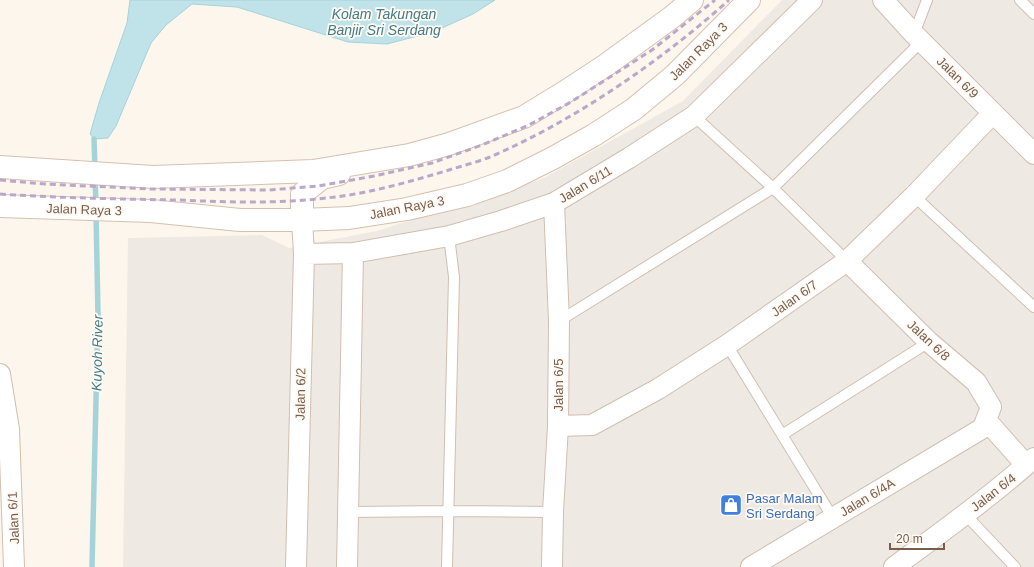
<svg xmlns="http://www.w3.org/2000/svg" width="1034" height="567" font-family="Helvetica,sans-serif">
<rect width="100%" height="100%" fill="#fdf6ec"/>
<path fill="#efe9e4" d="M782,0h252v567h-911l5,-329 134,-3 27,13 88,-17 165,-52 141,-78z"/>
<path fill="#bfe3e8" stroke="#a5d3da" d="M130,0h365l-22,14 -40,18 -46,12 -39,-2 -111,-35 -45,-3 -26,21 -15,18 -35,83 -8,12 -14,1 -4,-5 9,-31 28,-80z"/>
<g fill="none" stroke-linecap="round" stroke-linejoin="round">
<path stroke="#a5d3da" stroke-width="5.5" d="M94,139l1,30
M95,177l1,28
M92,567l6,-251 -2,-103"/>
<g stroke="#d1beb0" stroke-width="12">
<path id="lane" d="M1020,0l14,14
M914,34l13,-34
M694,116l79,72 74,73
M914,196l120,111
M559,321l214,-133 149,-147
M727,345l106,173
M782,435l147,-93
M349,512l99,-1 105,1
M965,514l50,53
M447,567l7,-290 -5,-41"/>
</g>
<g stroke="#d1beb0" stroke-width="22">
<path id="street" d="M883,0l31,34 120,120
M304,254l49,-1 96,-17 52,-15 53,-18 75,-45 65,-42 118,-116
M0,374l9,55 5,138
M986,420l40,45
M558,426l34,-1 66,-36 69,-44 120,-84 67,-65 79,-83
M296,567l8,-313 -2,-34
M347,567l6,-314
M552,567l1,-55 5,-86 1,-105 -5,-118
M751,567l232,-139 8,-21 -15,-25 -47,-40 -82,-81
M894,567c48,-35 96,-70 140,-109"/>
</g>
<g stroke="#d6c0b0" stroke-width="24">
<path id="secondary" d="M0,167l153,10 160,-6 96,-16 40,-11 75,-27 41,-25 41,-27 66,-48 20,-17
M0,206l151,5 89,9h62l47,-2 58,-9 60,-14 40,-14 46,-23 41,-23 40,-26 41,-34 74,-75
M302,220v-26l20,-16 17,-4"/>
</g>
<use href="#lane" stroke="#fff" stroke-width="10"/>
<use href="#street" stroke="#fff" stroke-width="20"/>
<use href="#secondary" stroke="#fff" stroke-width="22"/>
<path stroke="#b9a8c9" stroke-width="3" stroke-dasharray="6 4" stroke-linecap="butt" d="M0,180l45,4 106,5 118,1 49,-4 56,-10 58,-13 50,-18 47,-20 42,-23 81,-52 63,-50
M0,194c59,4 118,5 177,6 50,2 99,4 149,-2 41,-4 83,-16 123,-28 13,-4 28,-8 41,-13 84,-36 171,-96 239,-157"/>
</g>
<defs>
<g id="shop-square" transform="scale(1.15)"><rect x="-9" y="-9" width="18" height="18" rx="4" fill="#3f7fe0" stroke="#fffaf3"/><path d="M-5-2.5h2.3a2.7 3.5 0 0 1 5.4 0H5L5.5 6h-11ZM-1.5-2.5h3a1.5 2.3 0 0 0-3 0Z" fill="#fff"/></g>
</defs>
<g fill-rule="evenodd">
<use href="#shop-square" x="731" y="505"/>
</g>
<g text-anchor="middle" stroke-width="3.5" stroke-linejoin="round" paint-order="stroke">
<g font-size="13" fill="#7a5c4d" stroke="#fffaf3">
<text transform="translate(698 51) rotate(-45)" y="5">Jalan Raya 3</text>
<text transform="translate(958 77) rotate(45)" y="5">Jalan 6/9</text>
<text transform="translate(585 184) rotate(-31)" y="5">Jalan 6/11</text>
<text transform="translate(407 207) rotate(-11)" y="5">Jalan Raya 3</text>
<text transform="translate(84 209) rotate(2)" y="5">Jalan Raya 3</text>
<text transform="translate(794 298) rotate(-35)" y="5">Jalan 6/7</text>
<text transform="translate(929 340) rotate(43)" y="5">Jalan 6/8</text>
<text transform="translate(558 385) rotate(-90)" y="5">Jalan 6/5</text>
<text transform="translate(300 394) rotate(-89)" y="5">Jalan 6/2</text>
<text transform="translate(993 492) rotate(-38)" y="5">Jalan 6/4</text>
<text transform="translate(867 497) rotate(-31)" y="5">Jalan 6/4A</text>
<text transform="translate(13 518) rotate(-93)" y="5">Jalan 6/1</text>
</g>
<g font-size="13" fill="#366cbe" stroke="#fffaf3" text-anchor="start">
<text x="746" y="503">Pasar Malam<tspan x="746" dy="15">Sri Serdang</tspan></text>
</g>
<g font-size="14" font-style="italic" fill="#437c86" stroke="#fffaf3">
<text x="384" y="19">Kolam Takungan<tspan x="384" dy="16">Banjir Sri Serdang</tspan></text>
<text transform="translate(97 353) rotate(-89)" y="5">Kuyoh River</text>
</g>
</g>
<path d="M890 543v6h54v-6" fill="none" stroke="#7a5c4d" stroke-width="2"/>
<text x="896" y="543" font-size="12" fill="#7a5c4d" stroke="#fffaf3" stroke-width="3" paint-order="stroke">20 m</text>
</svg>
